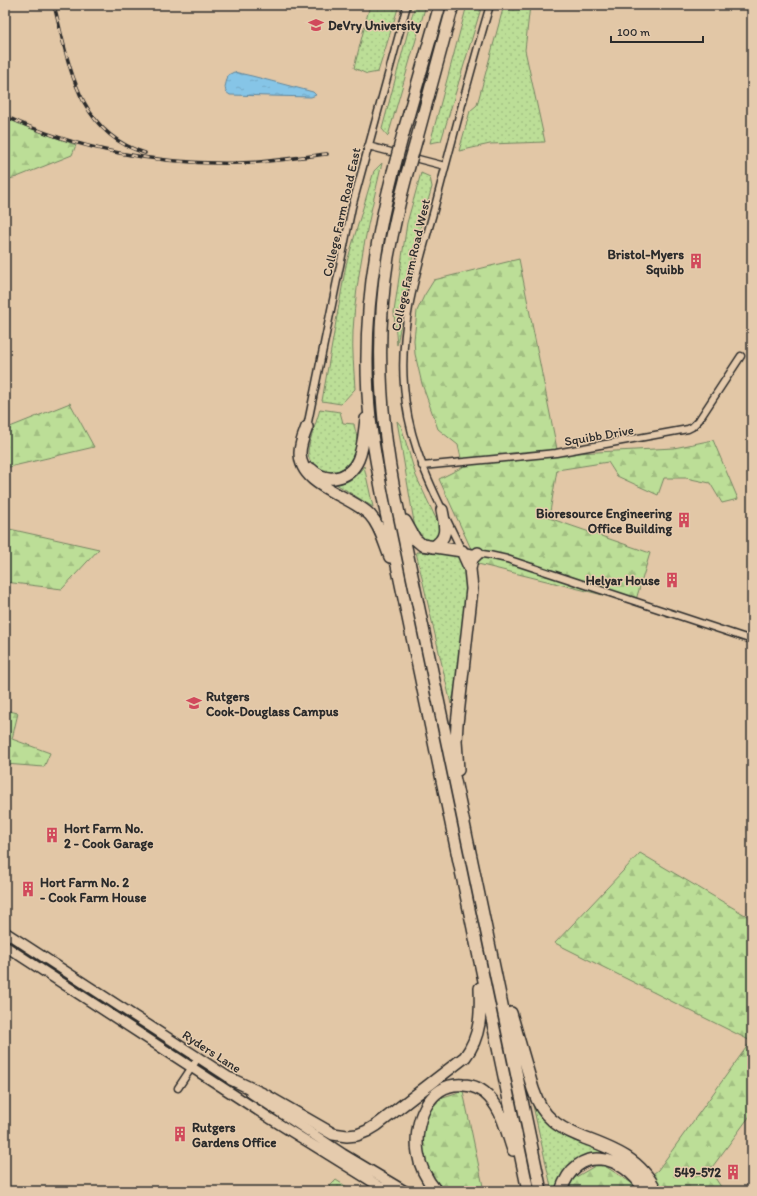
<svg xmlns="http://www.w3.org/2000/svg" width="757" height="1196" font-family="Itim,sans-serif">
<defs>
<pattern id="green-dots" width="8" height="8" patternUnits="userSpaceOnUse"><rect width="8" height="8" fill="#bcde97"/><path d="M2 2h.1M6 6h.1" fill="none" stroke="#a2bf82" stroke-width="1.8" stroke-linecap="round"/></pattern>
<pattern id="forest-firs" width="22" height="20" patternUnits="userSpaceOnUse"><rect width="22" height="20" fill="#bcde97"/><path d="M5 1l3.5 6h-7zM16 11l3.5 6h-7z" fill="#a2bf82"/></pattern>
<pattern id="water-ripples" width="26" height="14" patternUnits="userSpaceOnUse"><rect width="26" height="14" fill="#86c5e7"/><path d="M2 4q2-2 4 0t4 0M15 11q2-2 4 0t4 0" fill="none" stroke="#74a9c6"/></pattern>
</defs>
<rect width="100%" height="100%" fill="#e2c7a6"/>
<filter id="ink" filterUnits="userSpaceOnUse"><feTurbulence type="fractalNoise" baseFrequency=".025" numOctaves="2"/><feDisplacementMap in="SourceGraphic" scale="8" xChannelSelector="R" yChannelSelector="G"/><feConvolveMatrix kernelMatrix="1 2 1 2 8 2 1 2 1" color-interpolation-filters="sRGB"/></filter>
<g filter="url(#ink)">
<path fill="url(#green-dots)" stroke="#748461" d="M370,5h29l-21,67 -11,2 -13,-6z
M415,5h11l-38,131 -6,-7z
M467,5h15l-41,136 -11,2z
M504,5h26l-5,45 20,92 -55,2 -31,7 11,-40 7,-6z
M382,163c-13,56 -26,111 -29,168 -1,20 1,39 2,58l-14,15 -19,-3 24,-136 28,-94z
M421,173l9,4 2,10 -18,62 -17,96 -3,-33 13,-89z
M320,409l20,3 3,11 11,1c1,7 5,17 3,24 -5,30 -48,33 -49,3 0,-7 10,-33 12,-42z
M397,421l4,5 15,50 23,49v11l-5,5 -9,-2 -10,-11z
M364,466l9,41 -37,-23c15,-2 19,-6 28,-18z
M416,552l42,2 8,15v27l-7,79 -8,29z
M532,1101l18,23 66,31 -26,1 -34,35h-4z
M336,1180l17,11h-28z"/>
<path fill="url(#forest-firs)" stroke="#748461" d="M5,118l71,27 -4,10 -55,22 -12,3z
M519,259l39,195 116,-6 39,-8 25,59 -16,4 -12,-20 -24,-5h-22l-6,17 -41,-19 -9,-14 -51,8 -8,48 101,35 -15,50 -157,-39 -39,-85 24,-12 -5,-22 -20,-16 -16,-45 -7,-30 -1,-14 3,-29 7,-15 10,-16z
M70,403l24,44 -89,21v-39z
M5,528l94,21 -37,40 -57,-7z
M5,710l13,3 -6,26 38,14 -6,14 -39,-3z
M640,853l112,66v194l-42,57 11,17 10,4h-161l1,-11 29,-17 30,19 19,-5 9,-7 93,-129 -196,-98z
M463,1091l21,100h-37l-15,-13 -12,-32 8,-35 15,-14z"/>
<path fill="url(#water-ripples)" stroke="#62879c" d="M234,72l18,4 61,16 3,3 -5,2 -81,-2 -4,-3 -1,-5 3,-12z"/>
<g fill="none" stroke-linecap="round" stroke-linejoin="round">
<g stroke="#2b2b2b" stroke-width="9">
<path id="street" d="M368,146l77,20
M307,427l45,-220 55,-202
M422,466l134,-13 132,-24 4,-2 7,-7 42,-64
M443,511c-20,-41 -36,-79 -39,-126 -5,-60 14,-118 30,-175 18,-69 36,-137 56,-205
M447,520l15,31 27,4 18,4 245,81
M178,1088l20,-30"/>
</g>
<g stroke="#2b2b2b" stroke-width="12">
<path id="secondary" d="M5,932l231,150
M5,946l266,173 116,72
M251,1093l92,61 62,37"/>
</g>
<g stroke="#2b2b2b" stroke-width="14">
<path id="highway" d="M403,134l37,-129
M417,138l36,-133
M393,172c-21,81 -32,163 -23,246 3,30 9,60 15,90l143,683
M406,177c-7,26 -13,53 -18,80 -13,82 -8,166 9,247l144,687
M307,427c-3,8 -7,17 -7,26 0,34 51,42 70,62 11,12 14,28 20,42
M311,469c6,6 14,10 23,9 29,-3 29,-37 32,-59
M405,521l10,18 7,6 40,6 8,18 2,20 -15,135 -1,17 2,29
M433,547c16,-9 12,-21 9,-37
M470,569l2,-10 6,-6
M511,1013l22,76c4,12 9,23 19,31 9,9 21,13 32,18 30,11 58,22 72,53
M231,1079l34,16 68,39 14,2 10,-1 10,-4 10,-6 88,-68c16,-21 16,-44 15,-69
M383,1188l3,3
M436,1191c-9,-11 -16,-23 -18,-38 -5,-29 10,-71 45,-68 11,0 20,5 27,13 13,14 17,35 23,52
M561,1191c15,-48 63,-37 84,0"/>
</g>
<use href="#street" stroke="#e5cbad" stroke-width="6"/>
<use href="#secondary" stroke="#e5cbad" stroke-width="9"/>
<use href="#highway" stroke="#e5cbad" stroke-width="11"/>
<g stroke="#2b2b2b" stroke-width="3.5">
<path id="rail" d="M54,5c15,58 23,128 91,148
M5,116c72,34 155,49 234,47 29,0 59,-6 88,-9"/>
</g>
<use href="#rail" stroke="#e5cbad" stroke-width="2" stroke-dasharray="6" stroke-linecap="butt"/>
<g stroke="#2b2b2b" stroke-width="14" stroke-linecap="butt">
<path id="highway-bridge" d="M393,172l10,-38
M406,177l11,-39"/>
</g>
<use href="#highway-bridge" stroke="#e5cbad" stroke-width="11"/>
</g>
</g>
<defs>
<g id="university-bare" transform="scale(1.2)"><path d="M0-5L7-2L0 1L-7-2ZM-4 1L0 2.5L4 1V4Q0 6-4 4Z" fill="#d1495b" stroke="#e5cbad" stroke-width="2.5" paint-order="stroke"/></g>
<g id="building-bare" transform="scale(1.2)"><path d="M-4-6H4V6H1V3H-1V6H-4ZM-2.5-4.3h1.7v1.8h-1.7ZM.8-4.3h1.7v1.8H.8ZM-2.5-1h1.7V.8h-1.7ZM.8-1h1.7V.8H.8Z" fill="#d1495b" stroke="#e5cbad" stroke-width="2.5" paint-order="stroke"/></g>
</defs>
<g fill-rule="evenodd">
<use href="#university-bare" x="316" y="25"/>
<use href="#building-bare" x="696" y="261"/>
<use href="#building-bare" x="684" y="520"/>
<use href="#building-bare" x="672" y="580"/>
<use href="#university-bare" x="194" y="703"/>
<use href="#building-bare" x="52" y="835"/>
<use href="#building-bare" x="28" y="889"/>
<use href="#building-bare" x="180" y="1134"/>
<use href="#building-bare" x="733" y="1172"/>
</g>
<g text-anchor="middle" stroke-width="3" stroke-linejoin="round" paint-order="stroke">
<g font-size="13" font-weight="bold" fill="#2b2b2b" stroke="#e5cbad" text-anchor="start">
<text x="328" y="30">DeVry University</text>
<text x="684" y="259" text-anchor="end">Bristol-Myers<tspan x="684" dy="15">Squibb</tspan></text>
<text x="672" y="518" text-anchor="end">Bioresource Engineering<tspan x="672" dy="15">Office Building</tspan></text>
<text x="660" y="585" text-anchor="end">Helyar House</text>
<text x="206" y="701">Rutgers<tspan x="206" dy="15">Cook-Douglass Campus</tspan></text>
<text x="64" y="833">Hort Farm No.<tspan x="64" dy="15">2 - Cook Garage</tspan></text>
<text x="40" y="887">Hort Farm No. 2<tspan x="40" dy="15">- Cook Farm House</tspan></text>
<text x="192" y="1132">Rutgers<tspan x="192" dy="15">Gardens Office</tspan></text>
<text x="721" y="1177" text-anchor="end">549-572</text>
</g>
<g font-size="13" fill="#2b2b2b" stroke="#e5cbad">
<text transform="translate(341 212) rotate(-77)" y="5">College Farm Road East</text>
<text transform="translate(410 265) rotate(-77)" y="5">College Farm Road West</text>
<text transform="translate(599 435) rotate(-10)" y="5">Squibb Drive</text>
<text transform="translate(212 1051) rotate(33)" y="5">Ryders Lane</text>
</g>
</g>
<rect width="757" height="1196" fill="none" stroke="#e5cbad" stroke-width="20"/>
<rect x="10" y="10" width="737" height="1176" fill="none" stroke="#2b2b2b" stroke-width="1.5" filter="url(#ink)"/>
<path d="M611 36v6h92v-6" fill="none" stroke="#2b2b2b" stroke-width="2"/>
<text x="617" y="36" font-size="12" fill="#2b2b2b" stroke="#e5cbad" stroke-width="3" paint-order="stroke">100 m</text>
</svg>
